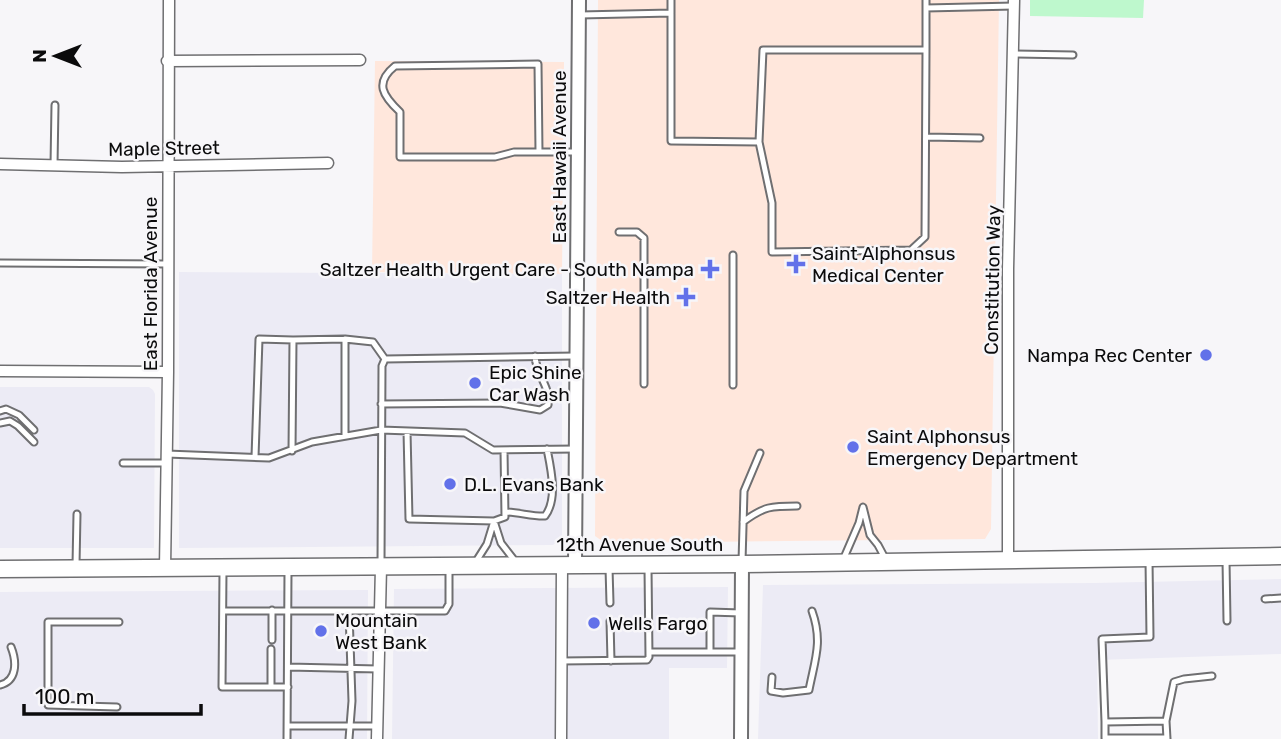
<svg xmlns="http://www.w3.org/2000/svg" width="1281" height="739" font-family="Rubik,sans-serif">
<rect width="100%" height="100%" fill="#f7f6f9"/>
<path fill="#ecebf5" d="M179,272l383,2v262l-9,9 -374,3z
M0,387h149l4,3 2,4 -1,154h-154z
M1281,579v75l-184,6 1,79h-340l5,-154 332,-2z
M728,587l-1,81h-58v71h-277l2,-150z
M368,590l-1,149h-367v-147z"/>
<path fill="#ffe7dc" d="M598,0h401l-8,529 -6,10 -380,4 -10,-7z
M375,61l189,1 -2,212 -190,-2z"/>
<path fill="#bef8cd" d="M1030,0h114l-1,18 -113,-2z"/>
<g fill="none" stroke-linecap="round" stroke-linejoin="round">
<g stroke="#6f6f71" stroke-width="9">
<path id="service" d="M671,0v141l88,1 13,61v49l139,-2 14,-13 1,-187h-163l-4,92
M926,0v50
M926,8l88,-2
M580,15l91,-2
M1014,54l59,1
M926,137l54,1
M539,152l-1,-88 -143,2c-21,17 -12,30 5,46v45h95l19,-5h64
M54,165l1,-60
M619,232h18l7,6v146
M733,255v130
M0,263l168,1
M345,339l28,3 12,17
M293,340l52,-1v96
M381,404l119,-1 40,7 8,-5c3,-19 -12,-29 -13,-49
M0,411l6,-2 13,6 15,15
M0,423l10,-2 8,5 16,16
M407,431l2,88 85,2 11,-4 -1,-67
M167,454l102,4 43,-16 69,-12 84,3 28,17 83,-1
M255,457l4,-118 34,1 -1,111
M123,463h44
M505,512c12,0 30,5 40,4 13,-17 6,-47 2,-67
M743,522c21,-16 29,-16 54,-16
M843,560l16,-37 4,-16 7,28 8,10 8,15
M1149,560l1,77 -48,2 3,83 61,-1 1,18
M1226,560l1,61
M742,562l2,-71 16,-38
M475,563l12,-19 7,-23 7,22 14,18
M381,564l1,-198 3,-7 190,-3
M76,565l1,-51
M609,568l1,35
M223,571l-1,116h66
M1265,599l16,-1
M223,611h222l4,-7v-34
M610,621l1,40
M272,640v-30
M649,652h91
M710,652v-40l31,1
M561,661l86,-1 2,-3 -1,-89
M288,667l90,2
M772,677l-1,14 12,2 26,-3c6,-31 14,-48 3,-79
M0,685c17,-4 17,-23 11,-38
M271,687v-38
M117,707l-69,-2v-83h71
M1166,721l8,-39 10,-3 28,-3
M1105,722v16h62
M288,726h89
M287,739l1,-168
M349,739l3,-38 -3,-89"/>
</g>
<g stroke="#6f6f71" stroke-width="13">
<path id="minor" d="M167,61l193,-1
M0,164l122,3 206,-4
M0,371l168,1
M1008,561v-292l6,-269
M165,568l3,-196 1,-372
M377,739l4,-172
M561,739l1,-173"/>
</g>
<g stroke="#6f6f71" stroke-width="16">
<path id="tertiary" d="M575,566l4,-566
M741,739l1,-175"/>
</g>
<g stroke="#6f6f71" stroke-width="19">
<path id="primary" d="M0,569l742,-5 539,-8"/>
</g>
<use href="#service" stroke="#fff" stroke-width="5"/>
<use href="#minor" stroke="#fff" stroke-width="10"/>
<use href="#tertiary" stroke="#fff" stroke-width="12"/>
<use href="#primary" stroke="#fff" stroke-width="16"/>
</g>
<g fill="#6271e9" stroke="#f7f6f9" stroke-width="2.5">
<path d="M792.5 253.5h7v7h7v7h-7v7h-7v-7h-7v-7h7z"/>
<path d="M706.5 258.5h7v7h7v7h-7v7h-7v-7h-7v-7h7z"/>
<path d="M682.5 286.5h7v7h7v7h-7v7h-7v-7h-7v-7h7z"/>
<circle cx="1206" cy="355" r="7"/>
<circle cx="475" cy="383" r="7"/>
<circle cx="853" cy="447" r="7"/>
<circle cx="450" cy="484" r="7"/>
<circle cx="594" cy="623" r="7"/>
<circle cx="321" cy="631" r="7"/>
</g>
<g text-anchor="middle" stroke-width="5" stroke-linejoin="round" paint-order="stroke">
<g font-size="19" fill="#0b0b0c" stroke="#f7f6f9">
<text transform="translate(164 148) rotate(-1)" y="7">Maple Street</text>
<text transform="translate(559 157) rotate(-90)" y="7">East Hawaii Avenue</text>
<text transform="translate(992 280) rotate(-89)" y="7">Constitution Way</text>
<text transform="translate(150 284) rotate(-90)" y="7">East Florida Avenue</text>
<text x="640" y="551">12th Avenue South</text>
</g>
<g font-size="19" fill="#0b0b0c" stroke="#f7f6f9" text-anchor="start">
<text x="812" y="260">Saint Alphonsus<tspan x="812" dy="22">Medical Center</tspan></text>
<text x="694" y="276" text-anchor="end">Saltzer Health Urgent Care - South Nampa</text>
<text x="670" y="304" text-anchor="end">Saltzer Health</text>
<text x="1192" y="362" text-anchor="end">Nampa Rec Center</text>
<text x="489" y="379">Epic Shine<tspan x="489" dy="22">Car Wash</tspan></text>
<text x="867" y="443">Saint Alphonsus<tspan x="867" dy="22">Emergency Department</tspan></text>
<text x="464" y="491">D.L. Evans Bank</text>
<text x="335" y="627">Mountain<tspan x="335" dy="22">West Bank</tspan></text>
<text x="608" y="630">Wells Fargo</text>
</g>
</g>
<g transform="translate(56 56) rotate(270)" stroke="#f7f6f9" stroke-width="5" paint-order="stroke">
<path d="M0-5L12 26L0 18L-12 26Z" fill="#0b0b0c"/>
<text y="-10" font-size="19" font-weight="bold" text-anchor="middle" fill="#0b0b0c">N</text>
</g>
<path d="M24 704v10h177v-10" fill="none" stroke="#0b0b0c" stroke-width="3.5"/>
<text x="35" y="704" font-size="21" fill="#0b0b0c" stroke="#f7f6f9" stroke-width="5" paint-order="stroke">100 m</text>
</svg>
